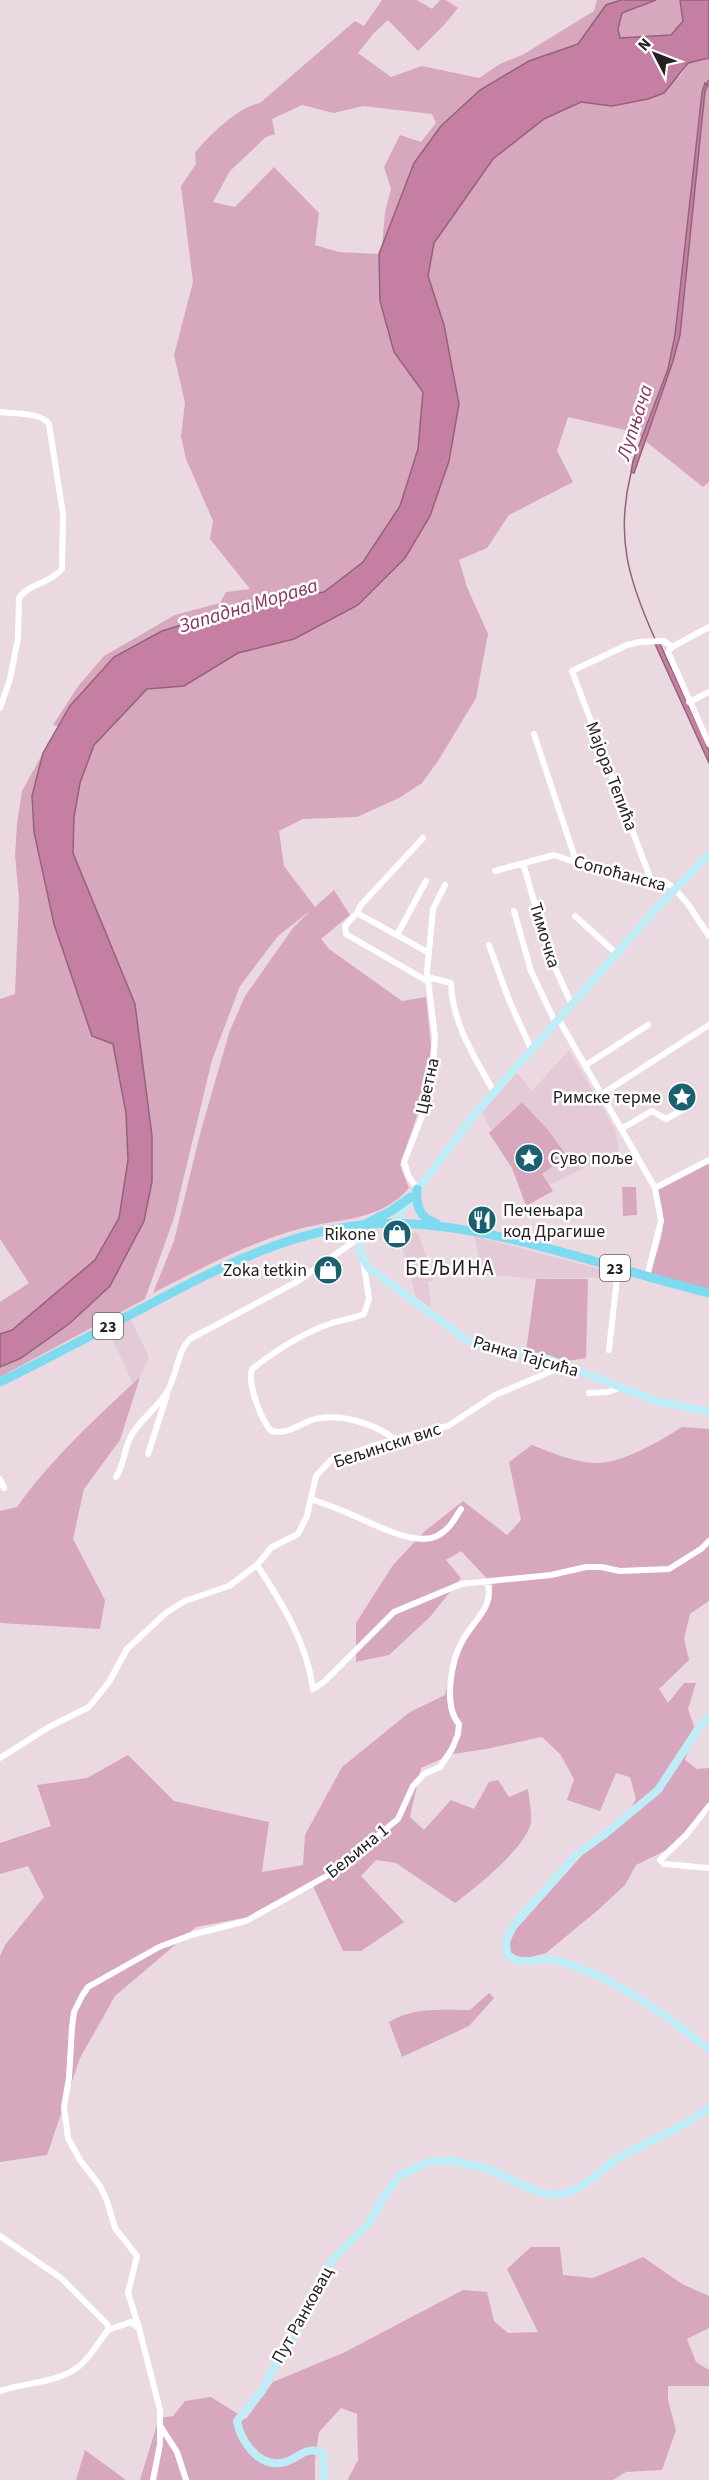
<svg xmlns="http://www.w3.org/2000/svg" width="709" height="2480" font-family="'Source Sans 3',sans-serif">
<rect width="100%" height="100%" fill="#ebd9e1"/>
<path fill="#e3cad6" d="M569,1050l47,81 3,20 -70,34 -7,-10 5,-46 -25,-27 -30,29 -10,-18 34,-41 16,19z
M398,1232l20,1 16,48h-6l3,27 -15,-11z
M474,1236l133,35 5,6 -76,2 -53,-5z
M131,1320l18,37 -9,20 -7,7 -25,-54z"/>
<path fill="#d7a7bd" d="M382,0h35l15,9 8,-9h6l12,8 -14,17 -26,26 -30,-31 -14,13 -16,20 33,24 31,-11 57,12 21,-14 24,-10 70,-43 3,-11h24l-15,5 -28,39 -49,17 -115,102 -32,84 3,-35 6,-23 -7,-22 16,-32 21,7 15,-19 -4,-9 -69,-8 -29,7 -32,-8 -30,14 3,15 -9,3 -36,34 -17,31 22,5 39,-40 45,46 -4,32 24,7 40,2 1,47 14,51 29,40 -5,57 -18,57 -37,56 -39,30 -32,5 -88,21 -42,13 -48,26 -44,49 -12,20 -5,-1 26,-40 25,-29 71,-41 45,-12 6,-11 24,-3 -40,-50 3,-18 -27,-62 -5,-23 4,-33 -11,-48 19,-73 -12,-96 15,-22 -1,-11c13,-17 43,-46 65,-50l95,-82 9,5z
M656,0h24l3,21 -12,14 -51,3 -2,-9 4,-16z
M709,58v424l-6,5 -69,-55 -66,-15 -11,34 16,31 -64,33 -22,33 -28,12 8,27 21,47 -12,64 -38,63 -16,22 -23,15 -42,19 -54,2 -24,12 5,35 31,41 19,-17 16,25 -29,24 8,10 73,52 24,-4 5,49 -5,44 -26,75 9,23c-29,34 -71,30 -110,41 -51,14 -99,40 -146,64l21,-52 26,-107 29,-101 16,-37 48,-68 17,-17 -32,25 -38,50 -28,74 -38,158 -29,81 -145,78v-10l21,-9 89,-72 34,-65 8,-39v-46l-17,-132 -62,-151 1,-36 6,-34 14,-38 53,-56 37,-3 54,-33 56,-14 64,-34 46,-47 26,-42 29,-112 -15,-79 -16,-49 6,-33 59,-84 51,-40 37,-17 31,4 68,-30 8,-13z
M43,753l-11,42 2,37 20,92 38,112 21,8 13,69 2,47 -9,58 -24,42 -45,40 -41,31 -9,3v-32l29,-19 -29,-44v-240l15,-5 4,-96 -4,-43 2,-31 5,-33z
M522,1102l25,27 20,27 -25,18 11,17 -27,15 -14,-38 -23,-35z
M709,1163v127l-59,-16c11,-36 19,-47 7,-84z
M622,1187h14l1,28 -14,1z
M536,1279h52l-2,79 -18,3 -42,-10z
M140,1377l-20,63 -36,49 -11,50 32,61 -5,29 -100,-6v-112l17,-4c35,-49 79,-89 123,-130z
M682,1427l27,2v172l-19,13 -6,25 5,21 -30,29 9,14 16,-20h12l-8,26 7,20 -10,31 12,9 12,-1v44l-18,14 -6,15 -49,24 -11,20 -27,25 -52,43 -26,7 -13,-9 3,-15 75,-84 39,-31 12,-22 -6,-22 -14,-4 -16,38 -33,-11 7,-21 -14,-25 -18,-17 -56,12 -33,5 -32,14 -11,49 14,13 27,-30 23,9 15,-27 9,-2 11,17 19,-8c1,10 4,23 3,33 -4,25 -56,66 -76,81l-59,-40 -20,-3 -15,16 43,46 -43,29h-18l-30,-65 -59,30 -58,11 -81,69 -35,62 -33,97 -47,7v-206l5,-11 39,-48 -16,-31 -28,8v-31l51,-17 -14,-41 50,-7 41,-23 46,46 95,21 -7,50 41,-7 2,-30 37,-68 68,-55 35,-17 12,-49 28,-34 8,-27 -32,-34 -15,9 15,18 -31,39 -41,38 -33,7v-39l37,-58 32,-34 38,-30 44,34 14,-15 -12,-58 23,-17c20,8 42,17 63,18 27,1 65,-22 87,-36z
M489,1993l5,5 -25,28 -67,31 -13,-35c24,-15 53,-12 81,-12z
M531,2247h29l3,28 30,3 50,-21 39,27 27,12v32l-22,11 9,23 13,8v16h-41v14l8,30 -14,40 -36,2 -13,8h-264l-1,-1 10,-19 -1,-46 -16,-6 -22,24 -4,28v20h-175l19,-62 14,-2 12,-15 26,-4 35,22 27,-37 70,-29 120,-63 24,2 7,29 14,12 30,-1 -31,-63z
M85,2450l41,30h-50z"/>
<path fill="#c57fa2" stroke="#95627c" stroke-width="1.5" d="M621,0h35l-34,13 -4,16 2,9 51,-3 12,-14 -3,-21h29v58l-21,5 -24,30 -16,6 -36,7 -31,-4 -37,17 -51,40 -59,84 -6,33 16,49 15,79 -10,57 -19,55 -25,42 -47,47 -64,34 -56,14 -54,33 -37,3 -53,56 -14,38 -6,34 -1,36 62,151 17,132v46l-8,39 -34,65 -41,38 -48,34 -21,9v-33l12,-4 83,-70 24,-42 9,-58 -2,-47 -13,-69 -21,-8 -38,-112 -20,-92 -2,-36 11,-43 27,-47 44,-49 48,-26 42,-13 88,-21 32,-5 39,-30 37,-56 18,-57 5,-57 -29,-40 -14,-51 -1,-47 35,-91 27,-37 39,-36 49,-29 49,-17 28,-39z
M705,83l3,2 -3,6 -25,244 -7,26 -39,112 -3,-1 2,-11 35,-92 7,-34 27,-242z
M655,644h5l44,95 5,12v12z"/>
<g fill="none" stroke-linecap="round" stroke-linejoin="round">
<path stroke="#95627c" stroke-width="1.5" d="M706,85l3,-5
M631,473c-16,65 -2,108 24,166"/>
<path stroke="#fff" stroke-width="6" d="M0,412c14,2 41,0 49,12l14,90 -1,55c-11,14 -34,15 -43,29l-1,40 -8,41 -10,29
M709,627l-37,20 -4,5 41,92
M689,702l20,-10
M534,734l42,127
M423,838l-62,67 -4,8 72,40
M523,863l27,94 22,48
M495,871l59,-16 52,18 58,8 10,7 14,16 21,32
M651,880l-79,-209 55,-26 12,-3 25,-1 8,6
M514,911l17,60 25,53
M357,913l-12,13 1,8 81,47
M575,916l42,38
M397,935l29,-54
M489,945l20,55 23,51
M427,977l24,6c1,40 24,75 43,109
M559,1020l96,168
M586,1065l62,-40
M602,1094l107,-69
M621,1129l31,-18 14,8 20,-11
M655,1188l54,-28
M417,1189l-9,-14 -4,-13 20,-51 8,-35 3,-39 -8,-65 6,-63 12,-24
M363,1260l6,39 -5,15c-10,4 -21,6 -32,9 -27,9 -57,28 -80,46 -5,15 9,50 19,62 16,4 27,-6 41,-11 24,-8 63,3 82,19
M647,1277l14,-56 -6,-33
M609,1350l9,-81
M589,1393l19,-1 13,-5
M148,1454l19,-59
M116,1477c8,-12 8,-26 14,-39 9,-19 29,-30 38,-48 9,-16 9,-38 22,-51l108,-58 61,-43
M0,1479l4,9
M311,1499c13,5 26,9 39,15 22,9 64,33 87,22 12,-6 17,-16 24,-27
M257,1565c25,38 50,78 56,124l11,-7 70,-70 67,-28 90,-9 35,-8h15l19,4 49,-2 32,-20 8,-8
M0,1758l49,-31 40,-20 20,-25 18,-33 40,-37 18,-11 44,-15 28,-21 15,-18 26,-13 9,-18 9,-40 15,-16 63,-21 54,-13 47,-31 71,-30
M709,1806l-23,29 -26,25 4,4 45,4
M0,2236l61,42 47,47v5
M139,2328l-11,-35 9,-37 -22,-28 -8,-27 -7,-15 -20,-26 -12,-22 -4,-31 5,-29 3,-51 2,-15 8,-16 6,-9 71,-40 32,-12 55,-14 86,-48 66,-54 15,-33 11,-12 16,-7 12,-18 6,-15 1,-10c-16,-18 -8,-64 4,-84 9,-18 33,-34 24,-57
M108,2330l23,-8 8,6 21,82v34l-7,36
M0,2391c23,-8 53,-8 74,-21 14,-9 24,-27 34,-40
M161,2427l16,25 9,28"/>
<path stroke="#beedf7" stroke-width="8" d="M396,1223l7,-14 71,-94 181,-205 54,-56
M359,1226l2,30 8,12 95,70 12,7 72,14 111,43 50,9
M709,1717l-9,9 -42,64 -53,44 -28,20 -63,71 -8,16 1,13c14,14 31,2 48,6 54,14 112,55 154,90
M324,2480l-1,-26c-18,-11 -26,8 -43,9 -23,3 -40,-24 -43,-42l25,-30 16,-32 33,-51 22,-49 36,-36 16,-28 15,-20 29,-13 19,-2 37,8 56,25 20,2 20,-8 37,-29 72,-37 19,-13"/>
<path stroke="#7edaef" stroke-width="9" d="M417,1189c-1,16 2,29 19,34
M367,1223l24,-12 20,-14
M0,1382c49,-24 97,-50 145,-75 84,-45 170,-90 269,-83 96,6 201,46 295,69"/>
</g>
<defs>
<g id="sight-disc" transform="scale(1.5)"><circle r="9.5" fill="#1a6071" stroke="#fff"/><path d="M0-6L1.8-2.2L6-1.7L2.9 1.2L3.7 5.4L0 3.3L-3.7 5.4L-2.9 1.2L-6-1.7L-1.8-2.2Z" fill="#fff"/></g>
<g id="restaurant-disc" transform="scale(1.5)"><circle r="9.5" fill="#1a6071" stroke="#fff"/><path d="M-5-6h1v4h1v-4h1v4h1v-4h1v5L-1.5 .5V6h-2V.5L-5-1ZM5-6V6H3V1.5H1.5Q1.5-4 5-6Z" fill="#fff"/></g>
<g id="shop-disc" transform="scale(1.5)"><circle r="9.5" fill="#1a6071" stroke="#fff"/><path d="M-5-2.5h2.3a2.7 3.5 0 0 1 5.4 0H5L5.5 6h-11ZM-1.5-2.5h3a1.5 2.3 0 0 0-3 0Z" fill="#fff"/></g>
</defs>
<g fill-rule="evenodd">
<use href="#sight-disc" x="682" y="1097"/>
<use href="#sight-disc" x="529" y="1158"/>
<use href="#restaurant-disc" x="482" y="1220"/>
<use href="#shop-disc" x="397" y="1234"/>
<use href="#shop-disc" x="328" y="1270"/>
</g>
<g text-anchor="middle" stroke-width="5" stroke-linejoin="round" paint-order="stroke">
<g fill="#fff" stroke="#676365" stroke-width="1.5">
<rect x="600" y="1255" width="30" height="26" rx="4.5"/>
<rect x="93" y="1313" width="30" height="26" rx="4.5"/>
</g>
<g font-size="16" font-weight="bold" fill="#262023">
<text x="615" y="1274">23</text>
<text x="108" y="1332">23</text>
</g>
<g font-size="18" fill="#262023" stroke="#fff">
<text transform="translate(612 776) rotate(69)" y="6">Мајора Тепића</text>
<text transform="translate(620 873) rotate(15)" y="6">Сопоћанска</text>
<text transform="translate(545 935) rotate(73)" y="6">Тимочка</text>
<text transform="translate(427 1086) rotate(-78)" y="6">Цветна</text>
<text transform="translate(526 1356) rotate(16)" y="6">Ранка Тајсића</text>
<text transform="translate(387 1445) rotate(-18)" y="6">Бељински вис</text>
<text transform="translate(357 1851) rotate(-39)" y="6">Бељина 1</text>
<text transform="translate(302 2315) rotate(-61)" y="6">Пут Ранковац</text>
</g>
<g font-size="18" fill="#262023" stroke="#fff" text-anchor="end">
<text x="661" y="1103">Римске терме</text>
<text x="550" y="1164" text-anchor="start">Суво поље</text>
<text x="503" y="1216" text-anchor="start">Печењара<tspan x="503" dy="21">код Драгише</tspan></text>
<text x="376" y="1240">Rikone</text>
<text x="307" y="1276">Zoka tetkin</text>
</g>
<g font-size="20" font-style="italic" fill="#883463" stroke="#fff">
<text transform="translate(634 422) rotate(-72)" y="7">Лупњача</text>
<text transform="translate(248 605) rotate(-17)" y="7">Западна Морава</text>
</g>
<g font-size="21" letter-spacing="1.5" fill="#262023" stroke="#fff">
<text x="450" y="1275">БЕЉИНА</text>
</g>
</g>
<g transform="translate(655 54) rotate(312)" stroke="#ffffff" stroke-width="4.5" paint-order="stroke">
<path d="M0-4.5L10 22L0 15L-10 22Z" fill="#262023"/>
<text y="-9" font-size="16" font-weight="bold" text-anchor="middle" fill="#262023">N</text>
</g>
</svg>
